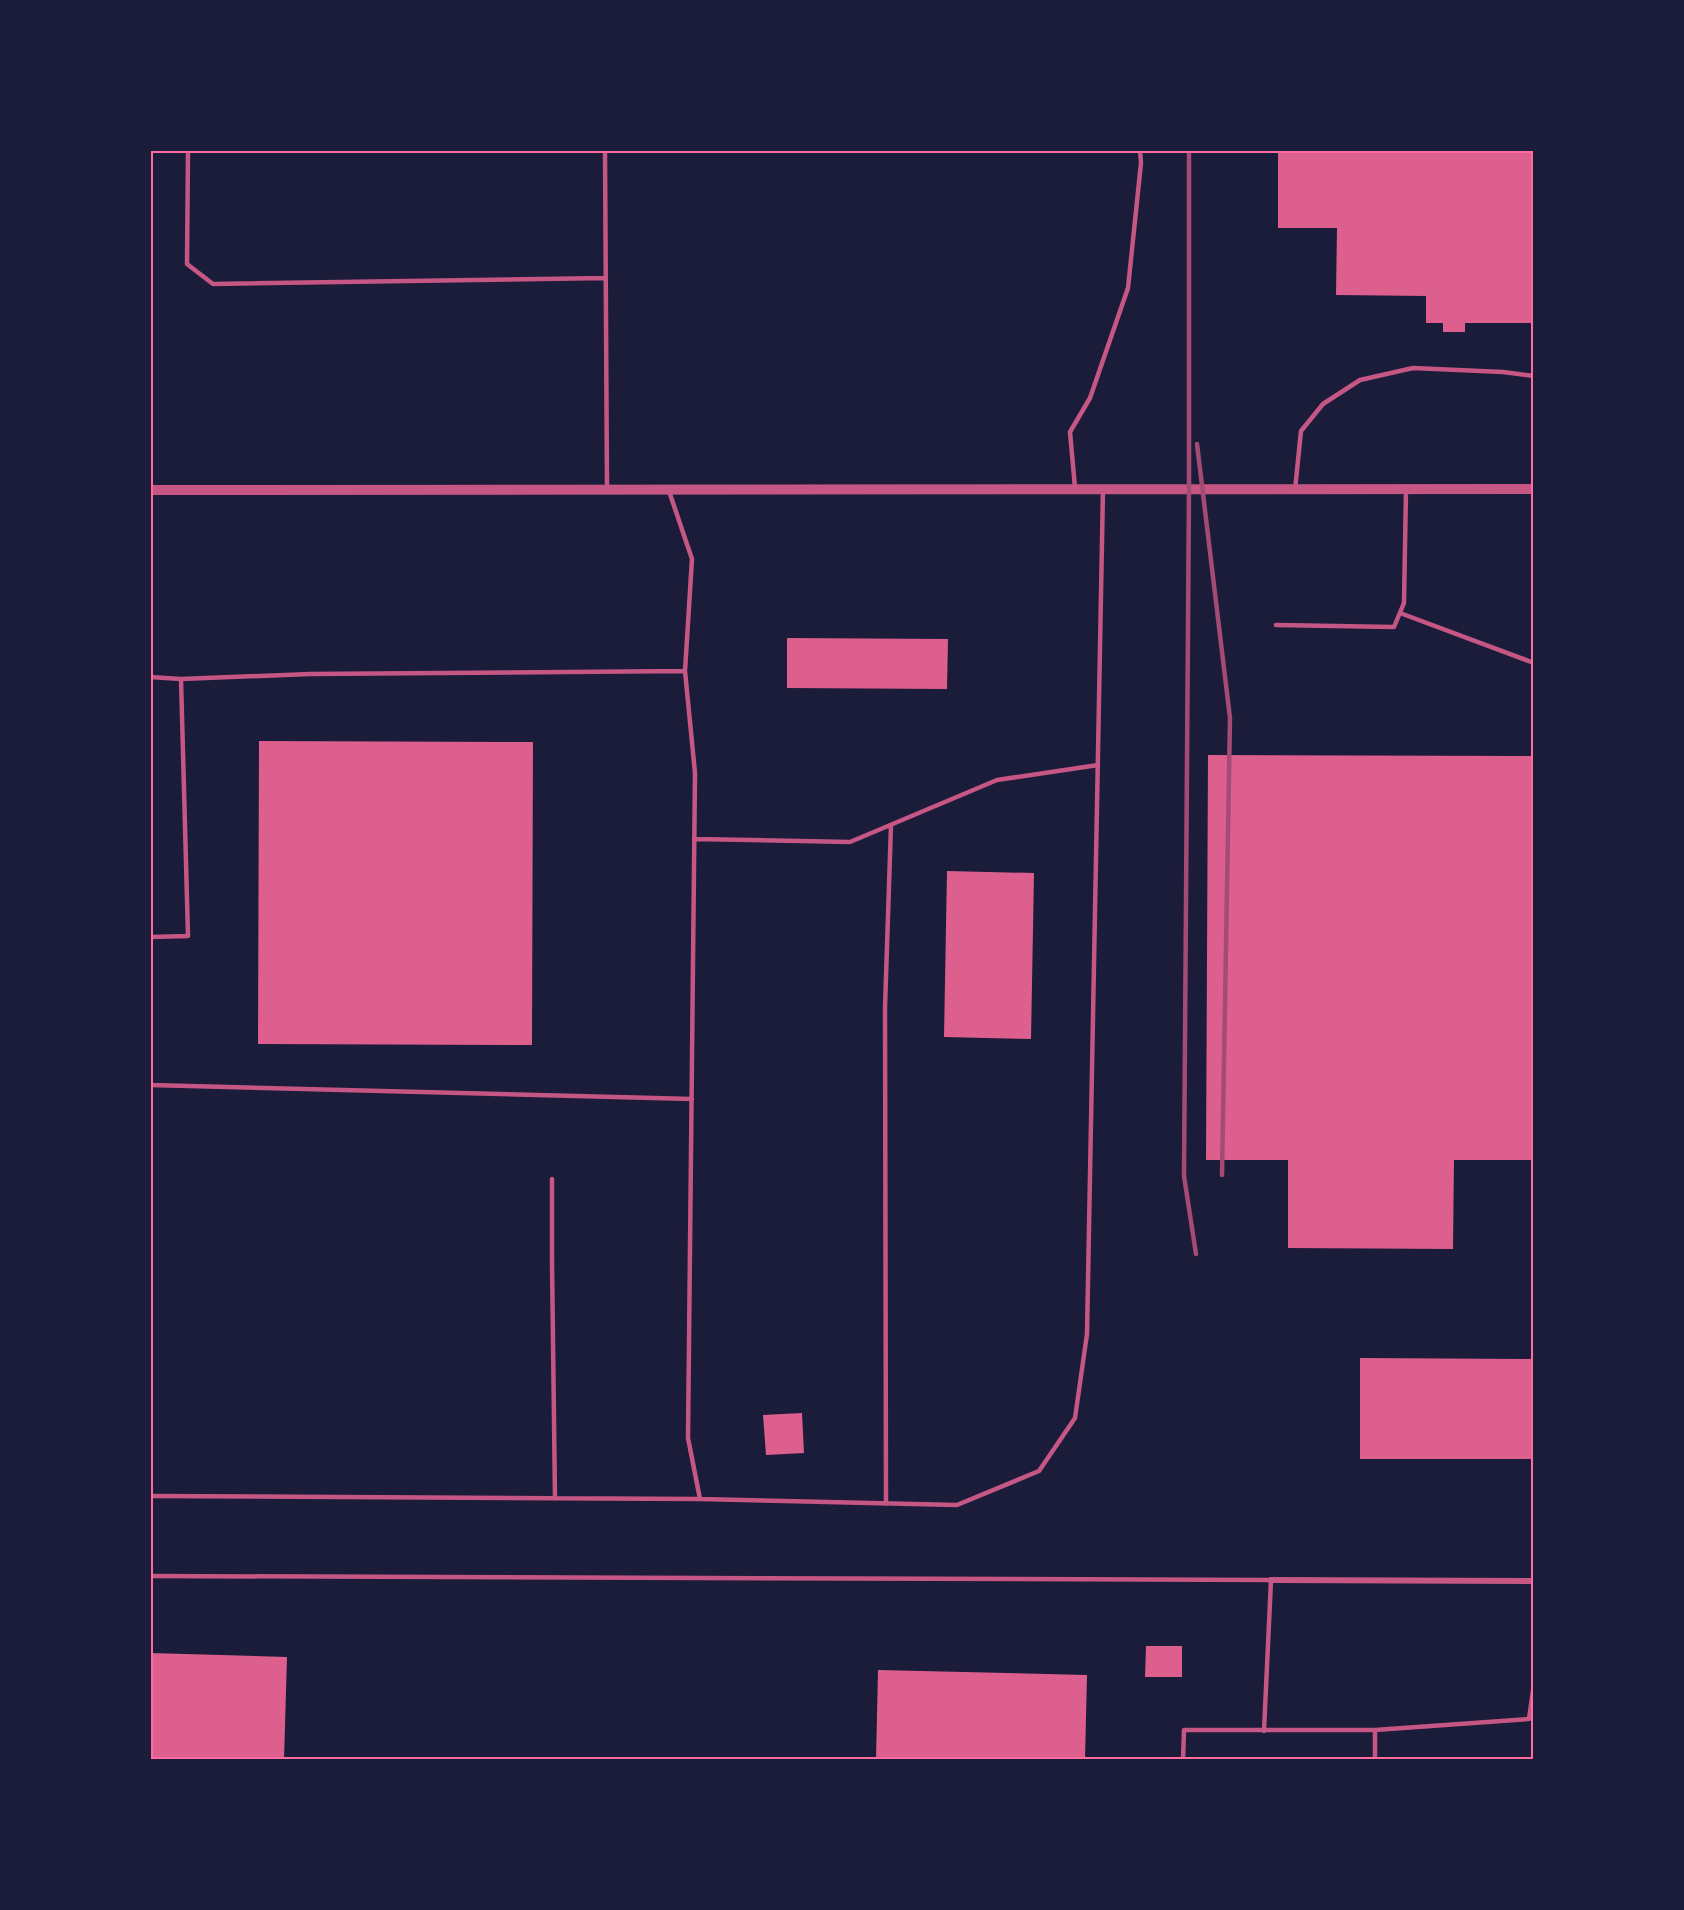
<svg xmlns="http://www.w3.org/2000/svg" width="1684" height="1910" font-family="'Source Sans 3',sans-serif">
<rect width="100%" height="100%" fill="#1b1b3a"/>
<path fill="#dd5f8e" d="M1278,150h256v173h-69v9h-22v-9h-17v-27l-90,-1 1,-67h-59z
M787,638l161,1 -1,50 -160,-1z
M259,741l274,1 -1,303 -274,-1z
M1208,755l326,1v404h-80l-1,89 -165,-1v-88h-82z
M947,871l87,2 -3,166 -87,-2z
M1360,1358l174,1v100h-174z
M802,1413l2,40 -38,2 -3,-40z
M1146,1646h36v31h-37z
M150,1653l137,4 -3,103h-134z
M878,1670l209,5 -2,85h-209z"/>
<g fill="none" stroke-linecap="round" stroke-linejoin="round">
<path stroke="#c65784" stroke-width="4.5" d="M188,150l-1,114 26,20 393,-6
M605,150l2,338
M1075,488l-5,-56 20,-34 38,-110 13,-125 -1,-13
M1295,490l6,-59 22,-27 37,-24 53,-12 90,4 31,4
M669,491l23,68 -7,112 10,102 -7,665 12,61 257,6 82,-34 36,-53 12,-84 16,-845
M1400,613l134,50
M1276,625l118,2 10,-24 2,-113
M150,677l31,2 129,-5 375,-3
M694,839l156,3 147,-62 101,-15
M150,937l38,-1 -7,-257
M150,1085l542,14
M552,1179v83l3,236
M150,1496l550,3
M886,1504l-1,-497 6,-182
M150,1576l1121,4 -7,151
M1375,1730v30
M1183,1760l1,-30h191l154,-11 5,-36"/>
<path stroke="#c65784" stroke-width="6" d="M1271,1580l263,1"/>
<path stroke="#c65784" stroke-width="10" d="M150,490l1384,-1"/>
<path stroke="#a44b75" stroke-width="4.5" d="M1189,150v339l-5,687 12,78
M1197,444l33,274 -8,457"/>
</g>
<rect width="1684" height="1910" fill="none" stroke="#1b1b3a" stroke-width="303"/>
<rect x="152" y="152" width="1380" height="1606" fill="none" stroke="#ff6b9d" stroke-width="2"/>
</svg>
